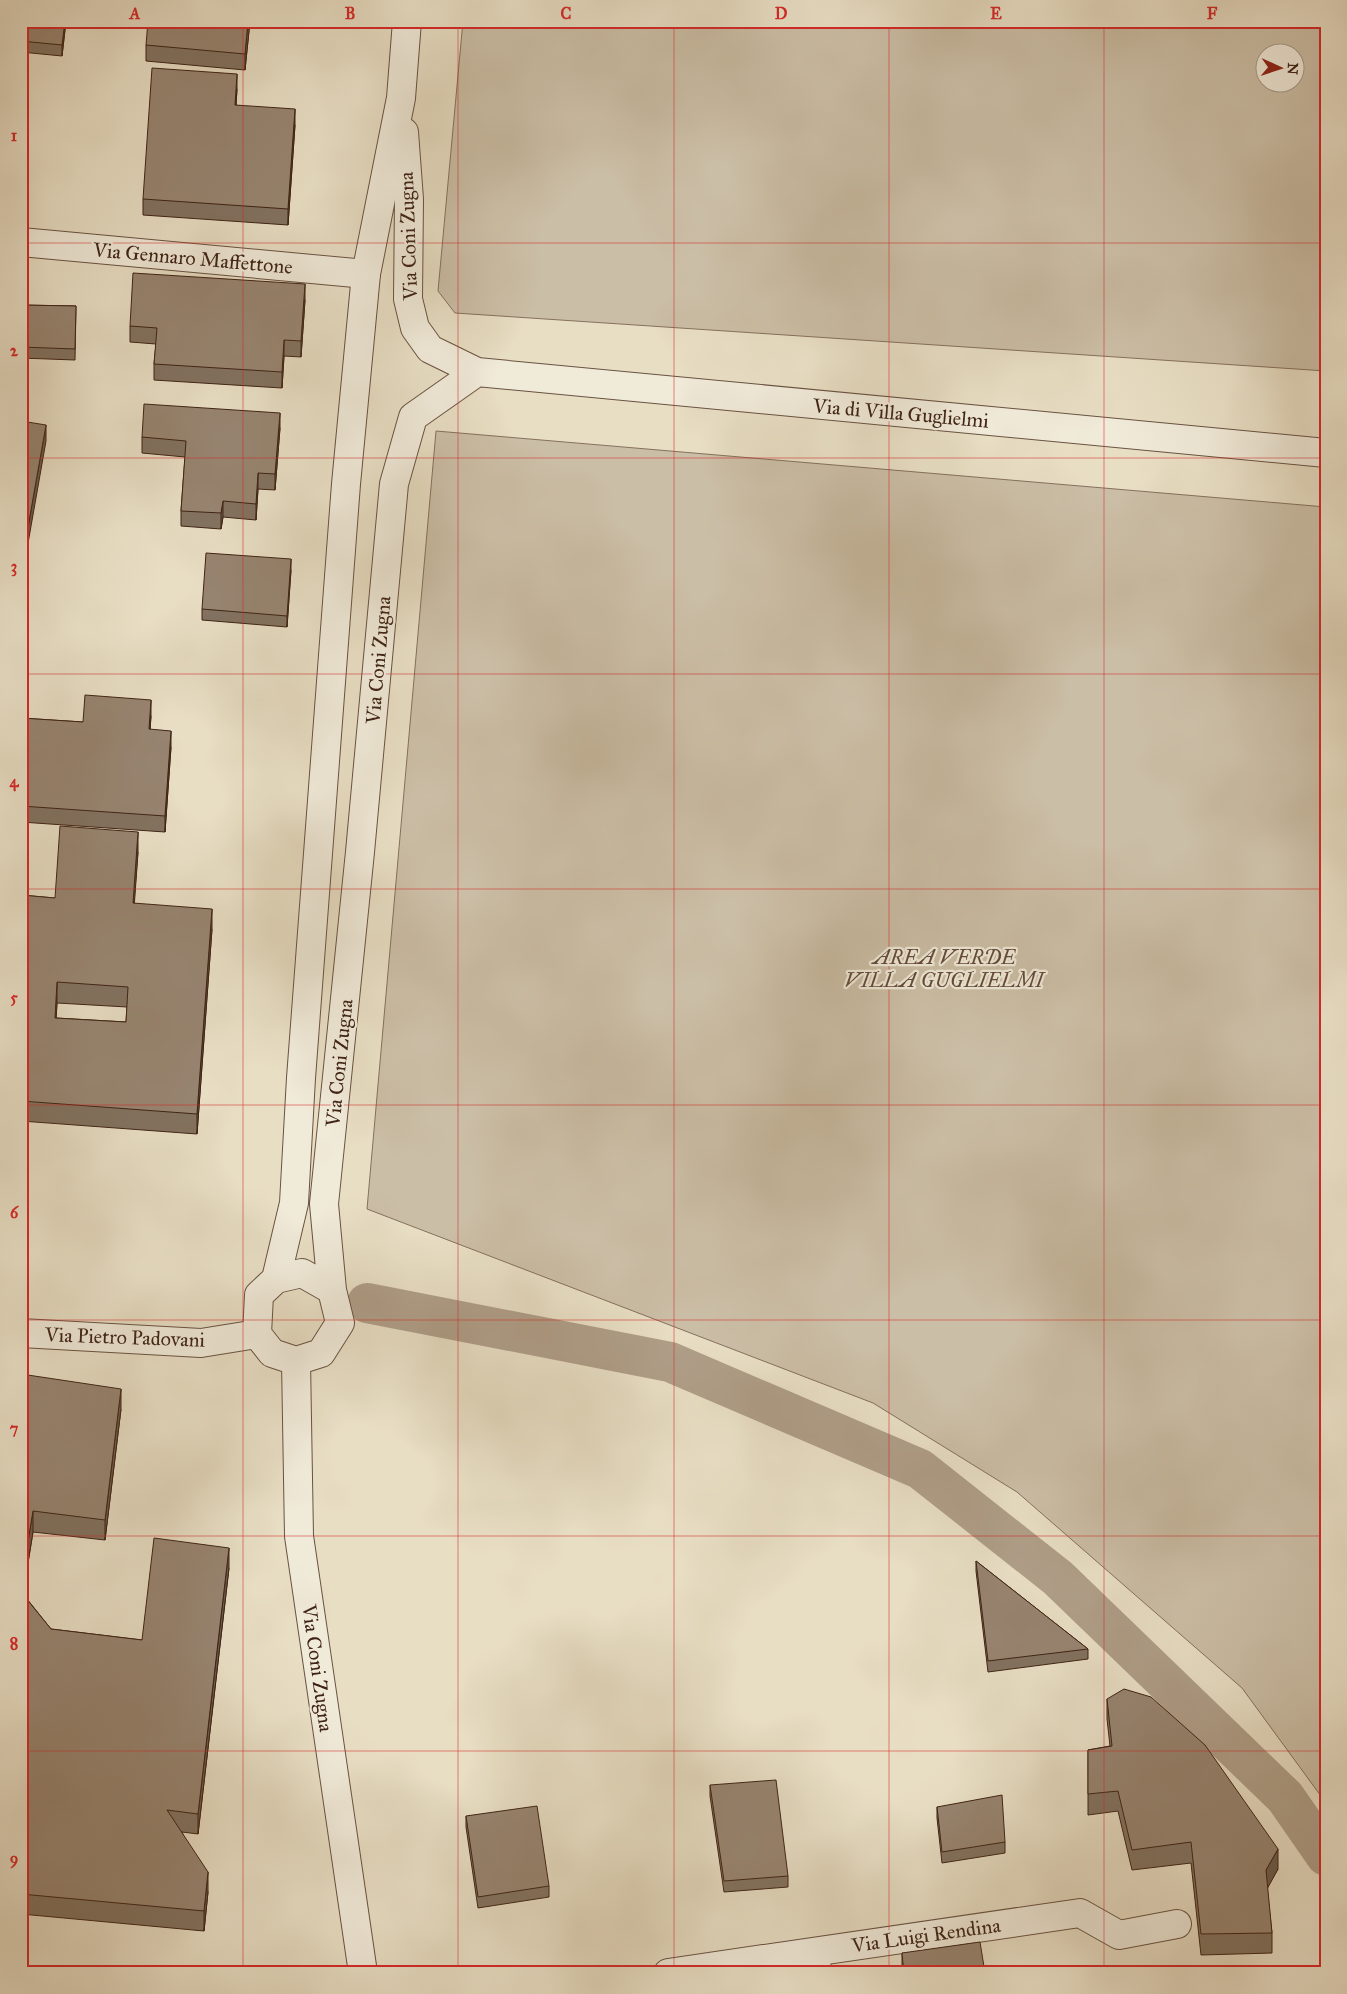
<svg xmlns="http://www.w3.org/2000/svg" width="1347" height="1994" font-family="'IM FELL Great Primer',serif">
<rect width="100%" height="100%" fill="#e8dec4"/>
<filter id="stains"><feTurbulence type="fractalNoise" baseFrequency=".004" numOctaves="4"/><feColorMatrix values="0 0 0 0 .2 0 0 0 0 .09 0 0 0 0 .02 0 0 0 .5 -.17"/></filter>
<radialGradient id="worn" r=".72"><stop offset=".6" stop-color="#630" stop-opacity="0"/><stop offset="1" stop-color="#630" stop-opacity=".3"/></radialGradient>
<path fill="#cbbea6" stroke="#85705e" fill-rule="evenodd" d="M463,21h863v350l-871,-58 -17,-22zM1264,52h30v30h-30z
M436,431l890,76v1296l-84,-115 -225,-196 -144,-89 -506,-194z"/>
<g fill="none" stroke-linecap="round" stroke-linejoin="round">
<path stroke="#af9e88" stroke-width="40" d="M367,1303l303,59 250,107 138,109 227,219 41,59"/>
<g stroke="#695241" stroke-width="21">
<path id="service" d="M819,1951l3,22"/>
</g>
<g stroke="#695241" stroke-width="30">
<path id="minor" d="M21,242l345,32
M21,1333l180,10 56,-9
M668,1973l412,-60 39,22 58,-11"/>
</g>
<g stroke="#695241" stroke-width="30">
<path id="tertiary" d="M407,21l-6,77 -35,176 -20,210 -45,594 -7,125 -18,76 -17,16 -2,39 15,19 24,8 25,-8 19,-30 -8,-33 -8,-86 36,-352 34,-368 19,-67 64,-45
M404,132l5,67 -1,100 7,29 15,21 47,23 849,81
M276,1279l26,-6 30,17
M296,1361l3,175 64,437"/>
</g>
<use href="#service" stroke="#f0ead9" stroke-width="19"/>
<use href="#minor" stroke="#f0ead9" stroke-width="28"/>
<use href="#tertiary" stroke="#f0ead9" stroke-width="28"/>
</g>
<path fill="#827260" stroke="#3f2315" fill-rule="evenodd" d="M21,21h45l-4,35 -41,-4z
M250,21l-5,49 -99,-9v-16z
M237,89l-1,16 59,20 -7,100 -145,-10v-16z
M305,300l-4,57 -17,-1 -2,32 -128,-8v-16l2,-20 -26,-2v-16z
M21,305l55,1 -1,54 -54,-2z
M280,428l-5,62 -17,-1 -2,31 -33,-3 -2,12 -40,-3v-15l4,-54 -43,-4v-16z
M291,570l-4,57 -85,-7v-11z
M151,716l-1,13 21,18 -6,85 -144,-10v-104l62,4z
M138,852l-4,51 78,26 -15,205 -176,-13v-226l34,3zM57,1003l70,4 -1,15 -70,-4z
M21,1374l100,35 -16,131 -72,-8 -10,62 28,35 91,11 87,-72 -31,266 -16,-2 26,60 -4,39 -183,-17z
M976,1561l112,88v10l-100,13 -12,-101z
M1107,1699l171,170 -11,19 5,45v20l-71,2 -10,-92 -59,7 -14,-59 -30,4v-65l22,-4 -3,-27z
M710,1785l78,91v11l-64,5 -14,-96z
M937,1807l68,35v11l-63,10 -5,-45z
M466,1816l83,70v11l-71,11 -12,-81z
M902,1953l83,20h-83z"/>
<path fill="#6a5c4e" stroke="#3f2315" d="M65,21h1l-4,35v-11z
M248,21h2l-5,49v-16z
M237,74v15l-2,32v-16z
M295,109v16l-7,100v-16z
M305,284v16l-4,57v-16z
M284,340v16l-2,32v-16z
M280,413v15l-5,62v-16z
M46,425v16l-25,142v-16z
M258,473v16l-2,31v-16z
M223,501v16l-2,12v-16z
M291,559v11l-4,57v-11z
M151,700v16l-2,29v-16z
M171,731v16l-6,85v-16z
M138,832v20l-5,71v-20z
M212,909v20l-15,205v-20z
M57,982v21l-2,36v-21z
M121,1389v20l-16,131v-20z
M33,1511v21l-12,73v-21z
M229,1548v20l-31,266v-20z
M1278,1849v20l-12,22v-21z
M208,1872v20l-4,39v-20z"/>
<path fill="#978470" stroke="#3f2315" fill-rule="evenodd" d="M21,21h44l-3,24 -41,-4z
M148,21h100l-3,33 -99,-9z
M152,68l85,6 -2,31 60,4 -7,100 -145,-10z
M133,273l172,11 -4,57 -17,-1 -2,32 -128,-8 3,-36 -27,-2z
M21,305l55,1 -1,43 -54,-2z
M144,404l136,9 -5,61 -17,-1 -2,31 -33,-3 -2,12 -40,-2 5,-70 -44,-4z
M21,421l25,4 -25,142z
M206,553l85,6 -4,57 -85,-7z
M85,695l66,5 -2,29 22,2 -6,85 -144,-10v-88l62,4z
M60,826l78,6 -5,71 79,6 -15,205 -176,-13v-206l34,3zM57,982l71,5 -2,35 -71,-4z
M21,1374l100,15 -16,131 -72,-9 -12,73z
M154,1538l75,10 -31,266 -31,-4 41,62 -4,39 -183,-17v-302l30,37 91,11z
M976,1561l112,88 -100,12z
M1124,1689l27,8 54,48 73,104 -12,21 6,63 -71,1 -10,-92 -59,8 -14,-59 -30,3v-44l24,-4 -5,-47z
M776,1780l12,96 -64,5 -14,-96z
M1002,1795l3,47 -63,10 -5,-45z
M537,1806l12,80 -71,11 -12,-81z
M980,1942l5,31h-81l-2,-20z"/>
<path fill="none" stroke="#d62828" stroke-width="1" stroke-opacity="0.55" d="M243,21v1952M458,21v1952M674,21v1952M889,21v1952M1104,21v1952M21,243h1305M21,458h1305M21,674h1305M21,889h1305M21,1105h1305M21,1320h1305M21,1536h1305M21,1751h1305"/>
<g text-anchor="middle" stroke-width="4.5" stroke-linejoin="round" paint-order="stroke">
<g font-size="20" fill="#3f2315" stroke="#f0ead9">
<text transform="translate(408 236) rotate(-92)" y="7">Via Coni Zugna</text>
<text transform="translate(193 258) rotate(5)" y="7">Via Gennaro Maffettone</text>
<text transform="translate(901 413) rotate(5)" y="7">Via di Villa Guglielmi</text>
<text transform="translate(378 660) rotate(-85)" y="7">Via Coni Zugna</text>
<text transform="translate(339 1063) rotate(-84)" y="7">Via Coni Zugna</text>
<text transform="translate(125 1337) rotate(2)" y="7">Via Pietro Padovani</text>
<text transform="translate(318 1668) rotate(82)" y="7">Via Coni Zugna</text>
<text transform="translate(926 1935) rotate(-8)" y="7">Via Luigi Rendina</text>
</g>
<g font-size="20" font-style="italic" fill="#624a39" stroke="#f0ead9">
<text x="944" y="964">AREA VERDE<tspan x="944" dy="23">VILLA GUGLIELMI</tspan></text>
</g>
</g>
<rect width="1347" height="1994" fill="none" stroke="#e8dec4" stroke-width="55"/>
<g transform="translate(1280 68) rotate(93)"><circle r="24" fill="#f0ead9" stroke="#a99a8b"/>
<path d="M0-4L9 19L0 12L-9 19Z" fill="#8f2418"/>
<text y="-8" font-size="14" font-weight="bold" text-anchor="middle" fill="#3f2315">N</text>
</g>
<rect x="28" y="28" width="1292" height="1938" fill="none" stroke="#d62828" stroke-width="2"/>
<g font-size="16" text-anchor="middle" font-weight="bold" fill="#d62828">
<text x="135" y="19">A</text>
<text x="350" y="19">B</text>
<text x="566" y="19">C</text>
<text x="781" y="19">D</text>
<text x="996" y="19">E</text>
<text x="1212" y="19">F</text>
<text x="14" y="141">1</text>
<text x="14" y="356">2</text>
<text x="14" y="572">3</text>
<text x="14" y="787">4</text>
<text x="14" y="1003">5</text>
<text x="14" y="1218">6</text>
<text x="14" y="1434">7</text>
<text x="14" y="1649">8</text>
<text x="14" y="1864">9</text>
</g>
<rect width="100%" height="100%" filter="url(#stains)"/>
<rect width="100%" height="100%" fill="url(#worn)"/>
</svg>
